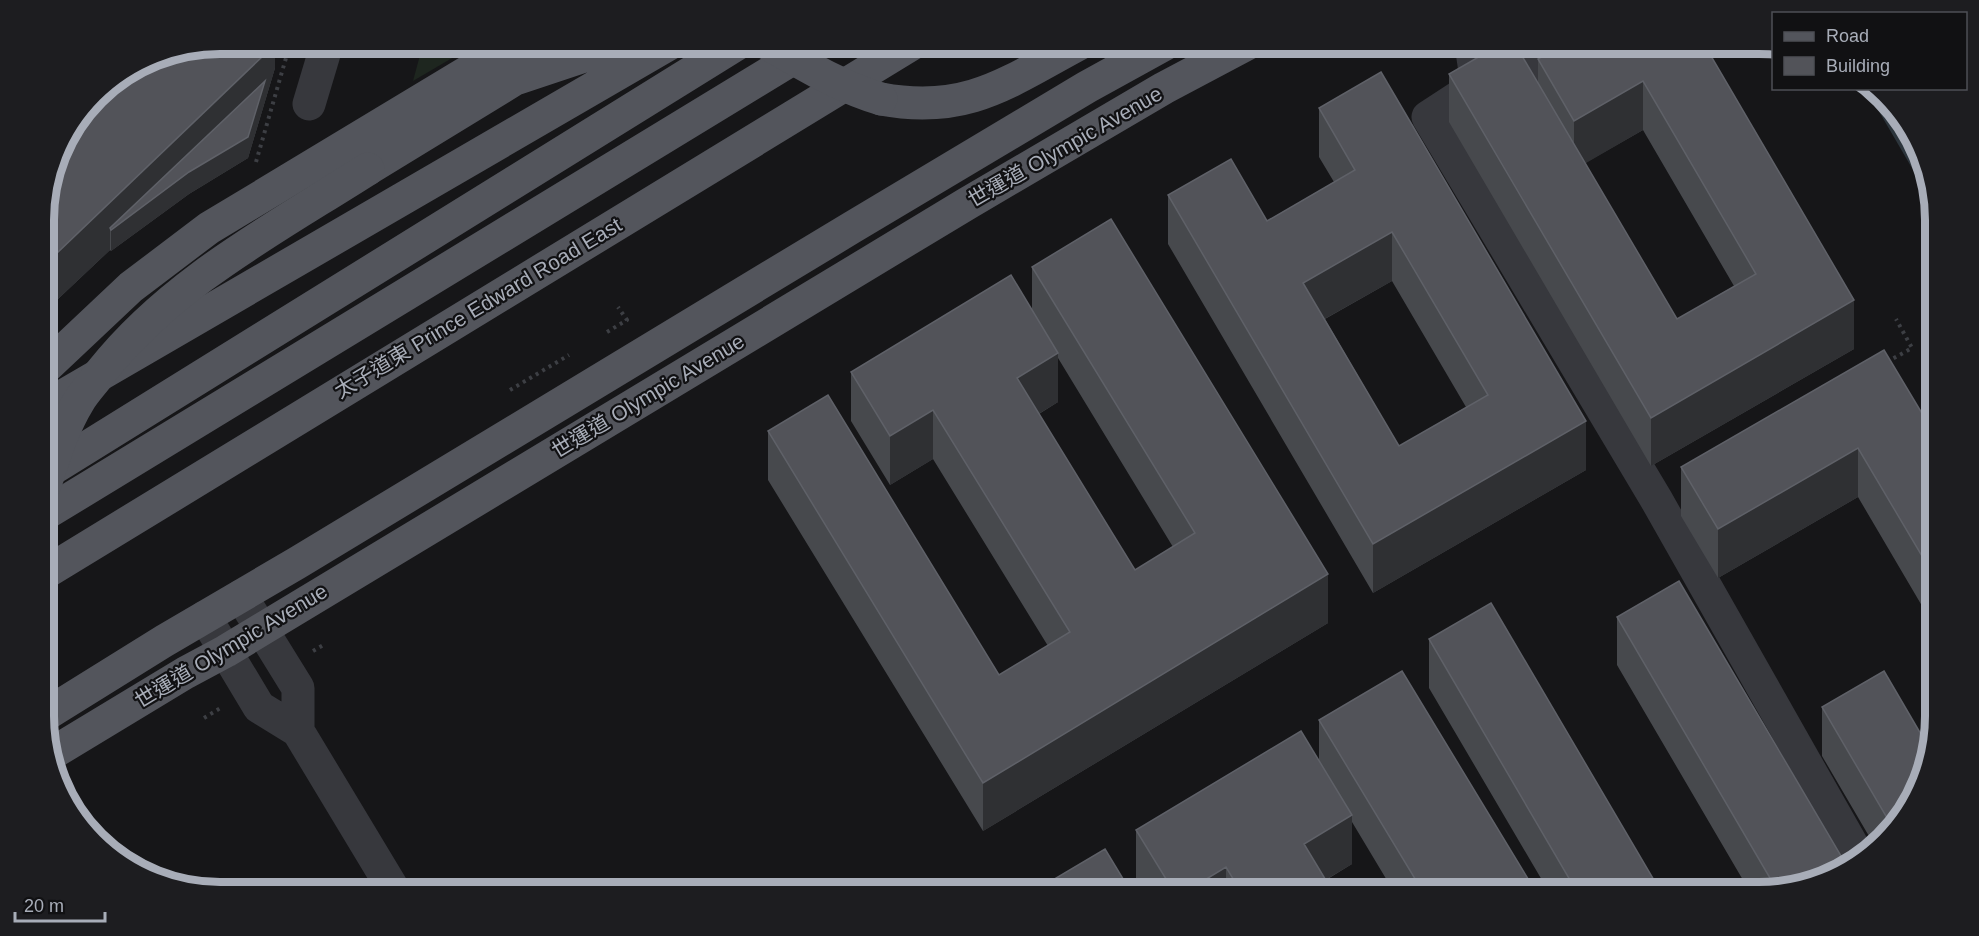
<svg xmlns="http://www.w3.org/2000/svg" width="1979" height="936" font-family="Helvetica,'Noto Sans TC',sans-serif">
<rect width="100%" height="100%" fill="#161618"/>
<path fill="#1e261f" d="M423,44h53l-63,37z"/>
<path fill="#2c353c" d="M1866,89l33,24 35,84v9z"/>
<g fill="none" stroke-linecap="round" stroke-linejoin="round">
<path stroke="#3d3f44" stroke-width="4" stroke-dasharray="3 4.5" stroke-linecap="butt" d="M256,162l34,-118
M44,297l11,17
M607,332l20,-12 -9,-13
M1887,362l25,-14 -16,-29
M510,390l59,-35
M313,651l12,-7
M204,718l18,-11"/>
<path stroke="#37383d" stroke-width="33" d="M1471,44l6,41
M1582,60l-35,1 -70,24 -49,32 228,382 204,360
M309,104l18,-60
M241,596l57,92v43
M205,617l54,90 39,24 97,161"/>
<path stroke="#53555c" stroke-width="33" d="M881,99c86,16 127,-17 198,-55
M368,169l147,-90 72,-24 54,-11
M44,369l87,-82 78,-59 277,-167 34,-17
M44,407l625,-363
M44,474l693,-430
M45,514l772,-470
M45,573l867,-529
M45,715l119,-74 133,-78 554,-335 236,-141 78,-43
M51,754l134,-81 41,-22 742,-448 196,-115 83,-44"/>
<path stroke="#53555c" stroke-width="33" d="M768,44c37,21 72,43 113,55
M45,485c9,-28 18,-58 34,-84 6,-10 15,-19 22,-29 70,-89 173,-143 267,-203"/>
</g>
<path fill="#47494d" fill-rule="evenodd" d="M275,44v24l-27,90 -59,36 -78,57 -1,-1 -53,50 -13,-20v-72l59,-121 50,-30z
M378,44h33l-2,8z
M1704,44l150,305 -203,117 -202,-344v-48l89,8v-23zM1643,130l91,156 -57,33 -92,-156z
M1319,108l267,362 -213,123 -205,-349v-49l99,26 67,-39 -15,-25zM1392,281l74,126 -67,39 -74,-127z
M1032,267l296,356 -345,208 -215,-351v-49l231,244 49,-29 -115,-187 -43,26 -39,-64v-49l181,-62zM1058,358l115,189 -38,23 -96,-156 19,-12z
M1935,435v193l-77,-131 -140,81 -37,-62v-49z
M1617,617l230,249 -76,26h-21l-133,-227z
M1429,639l232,253h-112l-120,-204z
M1822,707l100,77 -49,59 -51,-87z
M1319,720l217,172h-142l-42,-70v42l-26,16 7,12h-188l-9,-13v-49l183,-68z
M1046,884l85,8h-85z"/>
<path fill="#2f3033" d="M268,44h7v24l-27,90 -59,36 -78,57v-21l-1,-2v22l-53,50v-47z
M1643,81v49l-69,40v-49z
M1392,232v49l-89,50v-48z
M1854,300v49l-203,117v-48z
M1058,353v49l-41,25v-49z
M933,410v49l-43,26v-49z
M1586,421v49l-213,123v-49z
M1858,448v49l-140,81v-49z
M1328,574v49l-345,208v-48z
M1352,815v49l-47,28 -1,-48z
M1226,867v25h-41z"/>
<path fill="#525359" stroke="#5f6168" stroke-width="1.5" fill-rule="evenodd" d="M220,44h48l-3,10 -208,199 -13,-21v-24l16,-62 72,-67 -5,-6 26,-16z
M1501,44h14l162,275 79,-45 -113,-193 -69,40 -36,-62 27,-15h139l150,256 -203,118 -202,-344z
M1381,72l205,349 -213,123 -205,-349 63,-36 36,62 88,-51 -36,-62zM1392,232l96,163 -89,51 -96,-163z
M265,81l-17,56 -59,35 -78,58 -1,-2z
M111,83l8,8 -59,55 2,-5 41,-54z
M1111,219l217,355 -345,209 -215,-352 60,-36 171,280 71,-43 -137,-222 -43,26 -39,-64 160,-97 47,78 -41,25 118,192 60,-37 -163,-266z
M1884,350l51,85v143l-77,-130 -140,81 -37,-62z
M1679,581l168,285 -70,24 -160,-273z
M1491,603l170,289h-84l-148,-253z
M1402,671l134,221h-113l-104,-172z
M1884,671l45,77 -7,36 -32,39 -68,-116z
M1301,731l51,84 -48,29 29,48h-92l-15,-25 -41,25h-11l-38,-62z
M1105,849l26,43h-80l-5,-8z"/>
<g text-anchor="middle" stroke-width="4.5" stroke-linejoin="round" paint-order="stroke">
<g font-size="21" fill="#a8adb8" stroke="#111113">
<text transform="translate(1065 147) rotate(-30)" y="7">世運道 Olympic Avenue</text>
<text transform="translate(478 308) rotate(-31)" y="7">太子道東 Prince Edward Road East</text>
<text transform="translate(648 396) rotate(-31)" y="7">世運道 Olympic Avenue</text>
<text transform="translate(231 646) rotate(-31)" y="7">世運道 Olympic Avenue</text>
</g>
</g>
<path d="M0 0H1979V936H0ZM220 54H1759A166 166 0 0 1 1925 220V716A166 166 0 0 1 1759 882H220A166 166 0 0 1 54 716V220A166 166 0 0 1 220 54Z" fill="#1d1d20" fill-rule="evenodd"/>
<path fill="none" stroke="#a8adb8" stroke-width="8" d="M220 54H1759A166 166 0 0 1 1925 220V716A166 166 0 0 1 1759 882H220A166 166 0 0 1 54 716V220A166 166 0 0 1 220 54Z"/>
<rect x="1772" y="12" width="195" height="78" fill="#111113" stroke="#4d4f55" stroke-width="1.5"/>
<rect x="1784" y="32" width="30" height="9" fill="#53555c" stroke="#4d4f55" stroke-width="1.5"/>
<text x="1826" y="42" font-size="18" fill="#a8adb8">Road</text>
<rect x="1784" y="57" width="30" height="18" fill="#525359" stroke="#4d4f55" stroke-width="1.5"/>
<text x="1826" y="72" font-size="18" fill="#a8adb8">Building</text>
<path d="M15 912v9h90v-9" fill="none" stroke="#a8adb8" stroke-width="3"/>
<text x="24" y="912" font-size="18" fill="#a8adb8" stroke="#111113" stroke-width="4.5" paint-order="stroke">20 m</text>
</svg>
